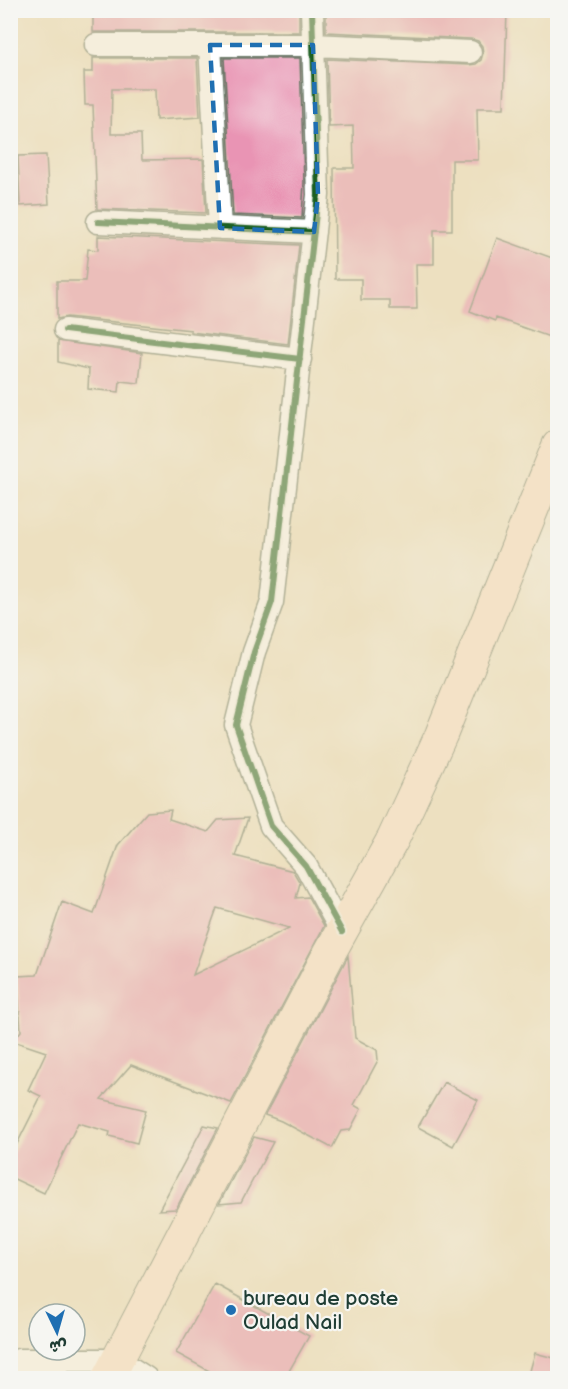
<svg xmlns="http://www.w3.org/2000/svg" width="568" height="1389" font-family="'Balsamiq Sans','Playpen Sans Arabic',sans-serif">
<rect width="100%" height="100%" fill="#f6f6f2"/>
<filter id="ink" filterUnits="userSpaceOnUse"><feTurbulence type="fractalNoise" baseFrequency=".0167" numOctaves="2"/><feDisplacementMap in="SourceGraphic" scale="12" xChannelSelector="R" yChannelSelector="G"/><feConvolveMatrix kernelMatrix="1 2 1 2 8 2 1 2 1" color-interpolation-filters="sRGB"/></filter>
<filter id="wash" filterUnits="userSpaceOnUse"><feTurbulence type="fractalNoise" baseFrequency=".008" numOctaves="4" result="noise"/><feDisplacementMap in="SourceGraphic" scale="24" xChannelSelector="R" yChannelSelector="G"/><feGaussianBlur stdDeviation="1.35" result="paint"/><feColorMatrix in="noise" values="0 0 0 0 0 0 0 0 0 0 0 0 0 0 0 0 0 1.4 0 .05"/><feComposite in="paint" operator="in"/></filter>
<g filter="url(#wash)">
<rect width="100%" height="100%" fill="#ede0c0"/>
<g id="blocks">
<path fill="#e994b4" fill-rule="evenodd" d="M93,10h206v22h-206z
M326,10h181l-3,98h-27l1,52h-26v70h-18v34h-18l1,45h-27v-9h-29v-21h-26l-1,-111h20l-1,-42 -24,1 -2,-68 142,6 7,-1 5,-4 2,-7 -1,-7 -4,-5 -7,-2 -145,-7z
M93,58h104l3,59 -44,3 -1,-31h-43l-1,45h30l1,26 61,-1 3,54 -109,-4 -4,-104h-8l-1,-33h9z
M224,58h76l4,124 -2,36 -69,-3z
M46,155l3,49 -29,2 -2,-50z
M98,236l201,9 -11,99 -97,-12v-2l-124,-13 -10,2v-38h28l3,-32 10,1z
M497,238l61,22v80l-62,-22 -1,3 -25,-10z
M58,341l84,12 -3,30 -19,-2 -1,11 -31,-3 1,-20 -31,-7z
M171,810l-2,9 39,13 10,-12 30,-2 -13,38 58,15 7,12 -4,15 12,-1 16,29 -93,177 -100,-38 -30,34 45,11 -9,33 -28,-7 1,-4 -32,-9 -34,70 -34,-16v-19l31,-62 -13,-6 18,-38 -33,-11 8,-10 -4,-55 20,-1 25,-73 32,12 24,-69 29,-33zM217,908l72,20 -96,47z
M348,956l7,82 22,12 1,10 -24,45 7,4 -11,21 -9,1 -9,17 -51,-27 -16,-6z
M444,1082l34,18 -25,46 -35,-19z
M204,1125l14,3 -42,81 -17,1z
M254,1137l19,5 -32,60 -22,2z
M215,1284l94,52 -24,42h-63l-46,-25z
M535,1353l23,6v19h-30z"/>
</g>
</g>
<g filter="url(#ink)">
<use href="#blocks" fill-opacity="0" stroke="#677665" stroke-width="1.5"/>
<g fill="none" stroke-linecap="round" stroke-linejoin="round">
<g stroke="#677665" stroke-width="25">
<path id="street" d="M312,10l6,185 -46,407 -18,50 -18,73 35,101 35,40 36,66
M96,45h217l157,7
M210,45l10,183
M98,222l216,10
M65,330l235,29
M50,1378l-31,-18h99l28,18"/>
</g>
<g stroke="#677665" stroke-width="34">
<path id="secondary" d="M108,1378l222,-426 63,-113 48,-104 117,-289"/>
</g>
<use href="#street" stroke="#fff" stroke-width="22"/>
<use href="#secondary" stroke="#fce5d0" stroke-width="32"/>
<g stroke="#f6f6f2" stroke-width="10">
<path id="cycleway" d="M312,10l6,185 -46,407 -18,50 -18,73 35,101 35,40 36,66
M98,222l216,10
M65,330l235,29"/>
</g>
<use href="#cycleway" stroke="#1b5e20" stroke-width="6"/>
</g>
</g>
<path d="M0 0H568V1389H0ZM210,45h103l5,150 -4,37 -94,-4z" fill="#ede0c0" fill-opacity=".55" fill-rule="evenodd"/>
<path fill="none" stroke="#1f6fb2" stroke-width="4.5" stroke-dasharray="12 8" stroke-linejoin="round" d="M210,45h103l5,150 -4,37 -94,-4z"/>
<circle fill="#1f6fb2" stroke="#f6f6f2" stroke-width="2" cx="231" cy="1310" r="6"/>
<g text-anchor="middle" stroke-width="4.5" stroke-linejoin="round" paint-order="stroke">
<g font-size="21" fill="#1f3d34" stroke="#f6f6f2" text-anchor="start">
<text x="243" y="1305">bureau de poste<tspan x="243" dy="24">Oulad Nail</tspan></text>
</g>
</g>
<rect width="568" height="1389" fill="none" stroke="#f6f6f2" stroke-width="36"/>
<g transform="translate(57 1332) rotate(175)"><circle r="28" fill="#f6f6f2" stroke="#a0aca6" stroke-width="1.5"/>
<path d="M0-4.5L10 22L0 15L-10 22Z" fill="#1f6fb2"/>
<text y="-9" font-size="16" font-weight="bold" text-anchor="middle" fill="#1f3d34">ش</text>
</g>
</svg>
